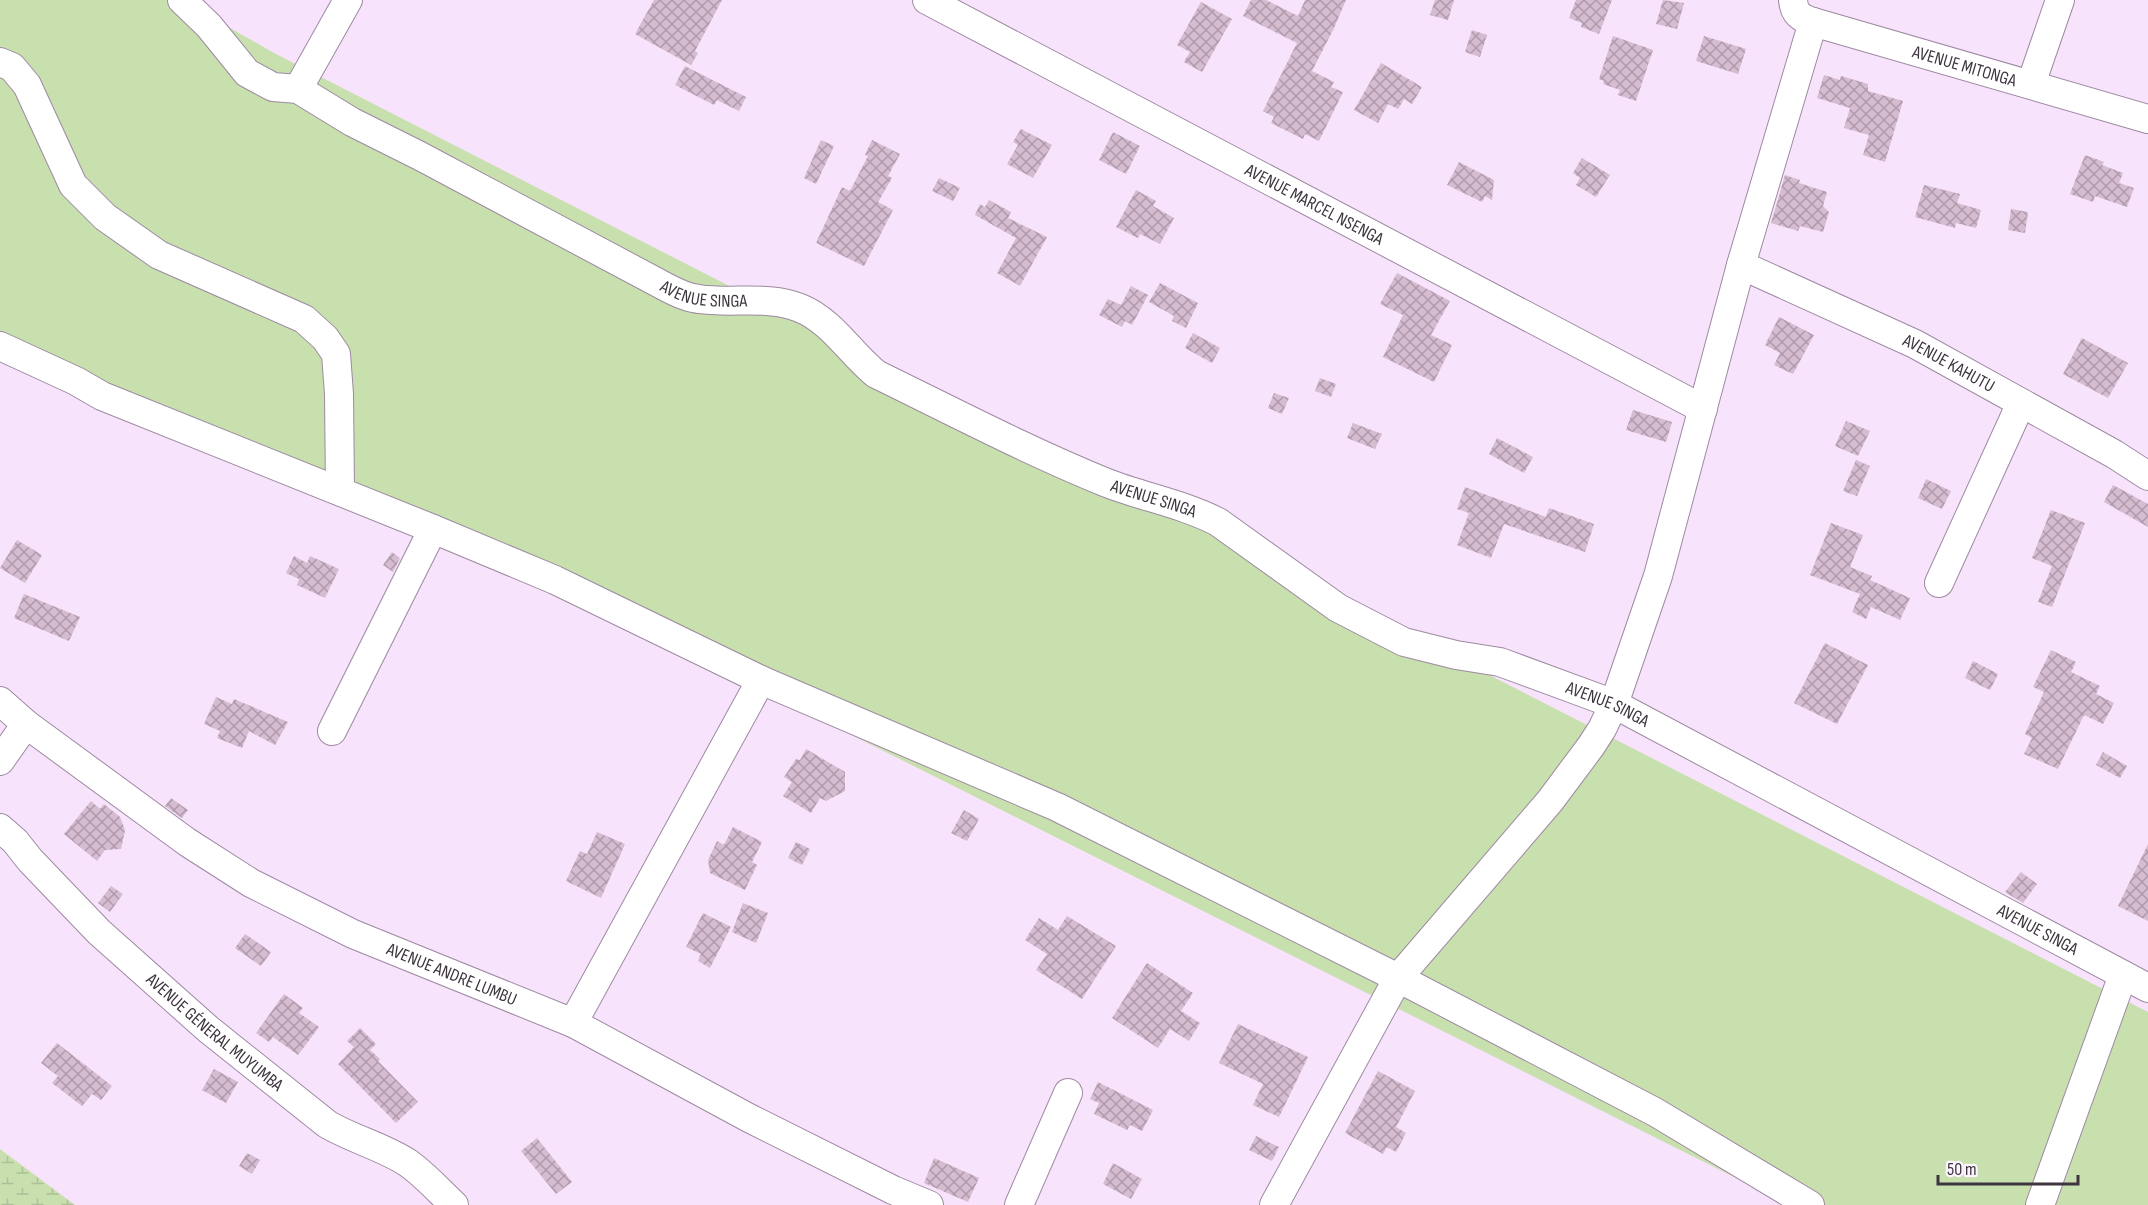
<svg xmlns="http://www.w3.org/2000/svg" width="2148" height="1205" font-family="'Sofia Sans Condensed',sans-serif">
<defs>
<pattern id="wetland-marsh" width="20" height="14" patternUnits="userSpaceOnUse" patternTransform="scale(1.5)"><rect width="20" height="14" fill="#c8dfae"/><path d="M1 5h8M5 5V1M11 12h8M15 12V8" fill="none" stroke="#adc097"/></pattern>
<pattern id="building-cross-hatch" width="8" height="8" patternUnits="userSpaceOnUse" patternTransform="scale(1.5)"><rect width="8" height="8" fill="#d6bcd1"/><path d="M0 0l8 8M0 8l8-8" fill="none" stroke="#af9aab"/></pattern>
</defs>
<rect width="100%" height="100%" fill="#f8e3fc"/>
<path fill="#c8dfae" d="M0,0h181l93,53 1874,959v193h-358l-1050,-526 -740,-333z"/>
<path fill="url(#wetland-marsh)" d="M0,1149l75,56h-75z"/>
<path fill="url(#building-cross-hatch)" d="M654,0h68l-27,51 3,2 -7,12 -56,-31z
M1251,0h15l32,16 7,-16h41l-12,28 -22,43 22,11 -3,5 12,5 -24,49 -14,-7 -2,5 -32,-16 3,-6 -11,-6 34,-68 -54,-27z
M1435,0h19l-6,20 -18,-5z
M1576,0h36l-13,34 -18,-7 1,-4 -13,-5z
M1663,0l21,3 -7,26 -21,-5z
M1201,2l31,17 -30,53 -18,-10 6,-10 -13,-7z
M1472,30l15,5 -7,22 -15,-5z
M1613,36l40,14 -17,51 -18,-6 2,-5 -17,-6 1,-3 -5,-2z
M1704,36l42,13 -8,25 -42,-13z
M1381,63l41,24 -10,17 -8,-5 -6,10 -10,-5 -10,19 -24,-13z
M685,66l61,31 -7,14 -22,-11 -3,5 -39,-20z
M1824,75l16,5 1,-4 27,8v7l35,10 -18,61 -22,-7 6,-20 -25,-7 6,-20 -33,-10z
M1021,129l31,16 -19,33 -26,-14 11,-19 -5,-3z
M1113,132l27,14 -14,28 -27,-14z
M821,140l13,6 -18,38 -12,-6z
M872,140l28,14 -12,22 4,2 -14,24 15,8 -29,56 -48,-23 26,-56 8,4 18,-35 -3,-1z
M2085,155l19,7 -2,3 21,8 -4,10 15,5 -7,19 -32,-11 -2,6 -23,-8z
M1582,158l28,17 -14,22 -20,-12 4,-7 -7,-5z
M1459,162l35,18 -2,20 -7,-4 -3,6 -35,-17z
M1785,175l15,5 -1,3 28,9 -4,14 6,6 -6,20 -23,-6 -2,5 -27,-8z
M939,178l21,10 -7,13 -21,-10z
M1924,185l36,9 -3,9 24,7 -5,18 -20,-5 -1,5 -40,-11z
M1136,190l20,11 -3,5 21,12 -14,26 -20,-10 -2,4 -22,-11z
M989,200l22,12 -3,6 39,19 -27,49 -23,-13 19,-35 -41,-23 5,-11 5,3z
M2011,209l17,3 -3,21 -17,-3z
M1397,273l53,28 -19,34 21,10 -18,37 -51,-25 20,-42 -23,-11z
M1160,283l38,20 -12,25 -14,-7 2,-5 -25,-14z
M1131,286l17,9 -16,30 -7,-4 -3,6 -23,-12 9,-16 13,6z
M1779,317l35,18 -21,39 -19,-9 6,-12 -15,-8z
M1193,333l27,15 -8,15 -27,-15z
M2082,338l46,25 -20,35 -45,-24z
M1320,378l16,6 -5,13 -16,-6z
M1274,393l15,5 -7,16 -14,-6z
M1633,410l39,12 -6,20 -40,-12z
M1846,421l24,10 -12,25 -23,-10z
M1353,423l29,11 -7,15 -28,-11z
M1497,438l36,19 -9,16 -35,-19z
M1856,460l14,6 -13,30 -14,-5z
M1926,479l25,12 -9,18 -24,-11z
M2113,485l35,19v23l-44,-25z
M1465,487l81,30 3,-9 45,16 -9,28 -81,-28 -13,34 -34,-13 12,-32 -12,-4z
M2051,510l34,13 -33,84 -14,-5 14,-36 -20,-8z
M1831,523l32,12 -13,32 22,9 -2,4 40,18 -10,22 -29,-13 -5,12 -14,-7 8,-18 -50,-19z
M17,540l25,15 -17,28 -25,-15z
M392,552l8,6 -7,14 -10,-7z
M294,556l13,7 3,-7 29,13 -14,29 -28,-13 2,-6 -13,-6z
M24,594l56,23 -11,24 -55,-23z
M1825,643l43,22 -31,59 -43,-21z
M2051,650l25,12 -5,10 29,14 -4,8 18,9 -11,21 -19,-9 -26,54 -34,-15 8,-16 -7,-4 19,-42 -11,-5z
M1973,661l25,13 -8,16 -25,-12z
M216,697l16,7 2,-5 54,23 -13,23 -26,-14 -7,17 -25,-10 3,-7 -16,-7z
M806,749l39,23v19l-19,10 -6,-3 -9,15 -28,-17 9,-14 -8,-5 12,-18 4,1z
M2103,752l24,14 -7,12 -24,-13z
M171,798l17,12 -6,8 -17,-12z
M91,801l9,8 4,-5 16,13 5,13 -4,19 -16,1 -8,11 -33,-27z
M964,810l15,9 -12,22 -16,-8z
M733,827l29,15 -10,20 5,3 -12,25 -35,-17 -2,-13 9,-19 7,4z
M597,832l28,12 -24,54 -35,-17 14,-30 7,3z
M796,842l14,7 -8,16 -14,-7z
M2148,844v77l-30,-15z
M2021,872l16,12 -14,19 -18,-11z
M111,886l12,8 -13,18 -12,-9z
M743,903l25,10 -12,30 -24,-11z
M703,913l28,14 -21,41 -12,-7 3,-7 -15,-7z
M1067,916l49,30 -34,53 -46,-29 11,-16 -22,-14 14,-22 19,12z
M245,934l26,18 -10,14 -26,-18z
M1147,963l46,30 -12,18 19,12 -11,18 -19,-12 -12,19 -46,-30z
M284,994l19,14 -4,5 20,14 -21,28 -25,-18 -4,5 -13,-9z
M1238,1024l70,33 -29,60 -26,-12 10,-21 -44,-21z
M360,1028l16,16 -6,6 10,9 -2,2 40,41 -22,21 -58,-59 16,-17 -7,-6z
M57,1043l55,43 -11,14 -9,-6 -10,12 -30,-23 6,-7 -17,-13z
M214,1069l24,13 -12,21 -24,-13z
M1378,1071l37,20 -19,36 10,6 -10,19 -9,-5 -4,7 -38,-21z
M1098,1082l55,28 -11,21 -12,-6 -3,5 -33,-16 5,-11 -9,-4z
M1256,1136l23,11 -7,14 -23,-11z
M537,1138l35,44 -16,12 -35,-43z
M247,1153l13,7 -8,14 -13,-8z
M934,1158l45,20 -11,24 -44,-19z
M1113,1163l29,16 -11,20 -28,-15z"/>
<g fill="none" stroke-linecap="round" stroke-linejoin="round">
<g stroke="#9d8aa1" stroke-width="30">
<g id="minor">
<path id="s1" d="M182,0l27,26 38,47 26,14 25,2 54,33 68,34 244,130c11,6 23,12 35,13 33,5 69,-4 101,9 32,13 50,45 76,66 76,37 152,77 231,109 36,14 76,21 111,39l120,86 66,34 52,13 44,7 114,42 534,284"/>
<path id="s2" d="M927,0l776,409"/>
<path id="s3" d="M1793,0c1,14 8,18 20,22l335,97"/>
<path d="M0,62l12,5 15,18 46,100 32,32 54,38 145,64 21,19 11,16 3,40 1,97"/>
<path d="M2031,84l29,-84"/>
<path d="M298,89l50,-89"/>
<path id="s4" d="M1741,265l174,79 199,110 34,22"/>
<path d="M0,346l76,35 26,15 331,133 122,51 206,100 296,127 341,171 257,134 155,93"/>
<path d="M1939,583l82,-180"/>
<path id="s5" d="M0,701l26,23 161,118 64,41 102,51 220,89 176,95 144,72 36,15"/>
<path d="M332,731l101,-202"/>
<path d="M0,761l26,-37"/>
<path id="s6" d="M0,828l15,13 15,19 69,72 109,97 119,95c25,15 57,23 81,39 17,12 31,28 46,42"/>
<path d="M573,1023l188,-343"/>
<path d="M1019,1205l49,-112"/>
<path d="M1274,1205l124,-227 152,-177 41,-55 11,-17 12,-25 44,-128 83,-311 72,-243"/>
<path d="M2040,1205l83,-230"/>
</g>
</g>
<use href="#minor" stroke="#fff" stroke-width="28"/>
</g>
<g text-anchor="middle" stroke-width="4.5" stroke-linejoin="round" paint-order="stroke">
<g font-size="18" fill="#3e353f" stroke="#fdf5ff">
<text dy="6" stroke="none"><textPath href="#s3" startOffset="190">AVENUE MITONGA</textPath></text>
<text dy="6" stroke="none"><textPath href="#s2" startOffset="438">AVENUE MARCEL NSENGA</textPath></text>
<text dy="6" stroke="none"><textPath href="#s1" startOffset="610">AVENUE SINGA</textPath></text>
<text dy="6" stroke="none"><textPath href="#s4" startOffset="230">AVENUE KAHUTU</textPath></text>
<text dy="6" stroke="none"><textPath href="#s1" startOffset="1114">AVENUE SINGA</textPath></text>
<text dy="6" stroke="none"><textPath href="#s1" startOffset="1618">AVENUE SINGA</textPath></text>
<text dy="6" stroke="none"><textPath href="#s1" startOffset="2104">AVENUE SINGA</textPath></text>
<text dy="6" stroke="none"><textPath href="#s5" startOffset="531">AVENUE ANDRE LUMBU</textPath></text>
<text dy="6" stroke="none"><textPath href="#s6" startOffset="297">AVENUE GÉNERAL MUYUMBA</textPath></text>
</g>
</g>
<path d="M1938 1175v9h140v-9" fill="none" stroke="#3e353f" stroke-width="3"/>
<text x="1947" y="1175" font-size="18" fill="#3e353f" stroke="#fdf5ff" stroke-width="4.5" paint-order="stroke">50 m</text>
</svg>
